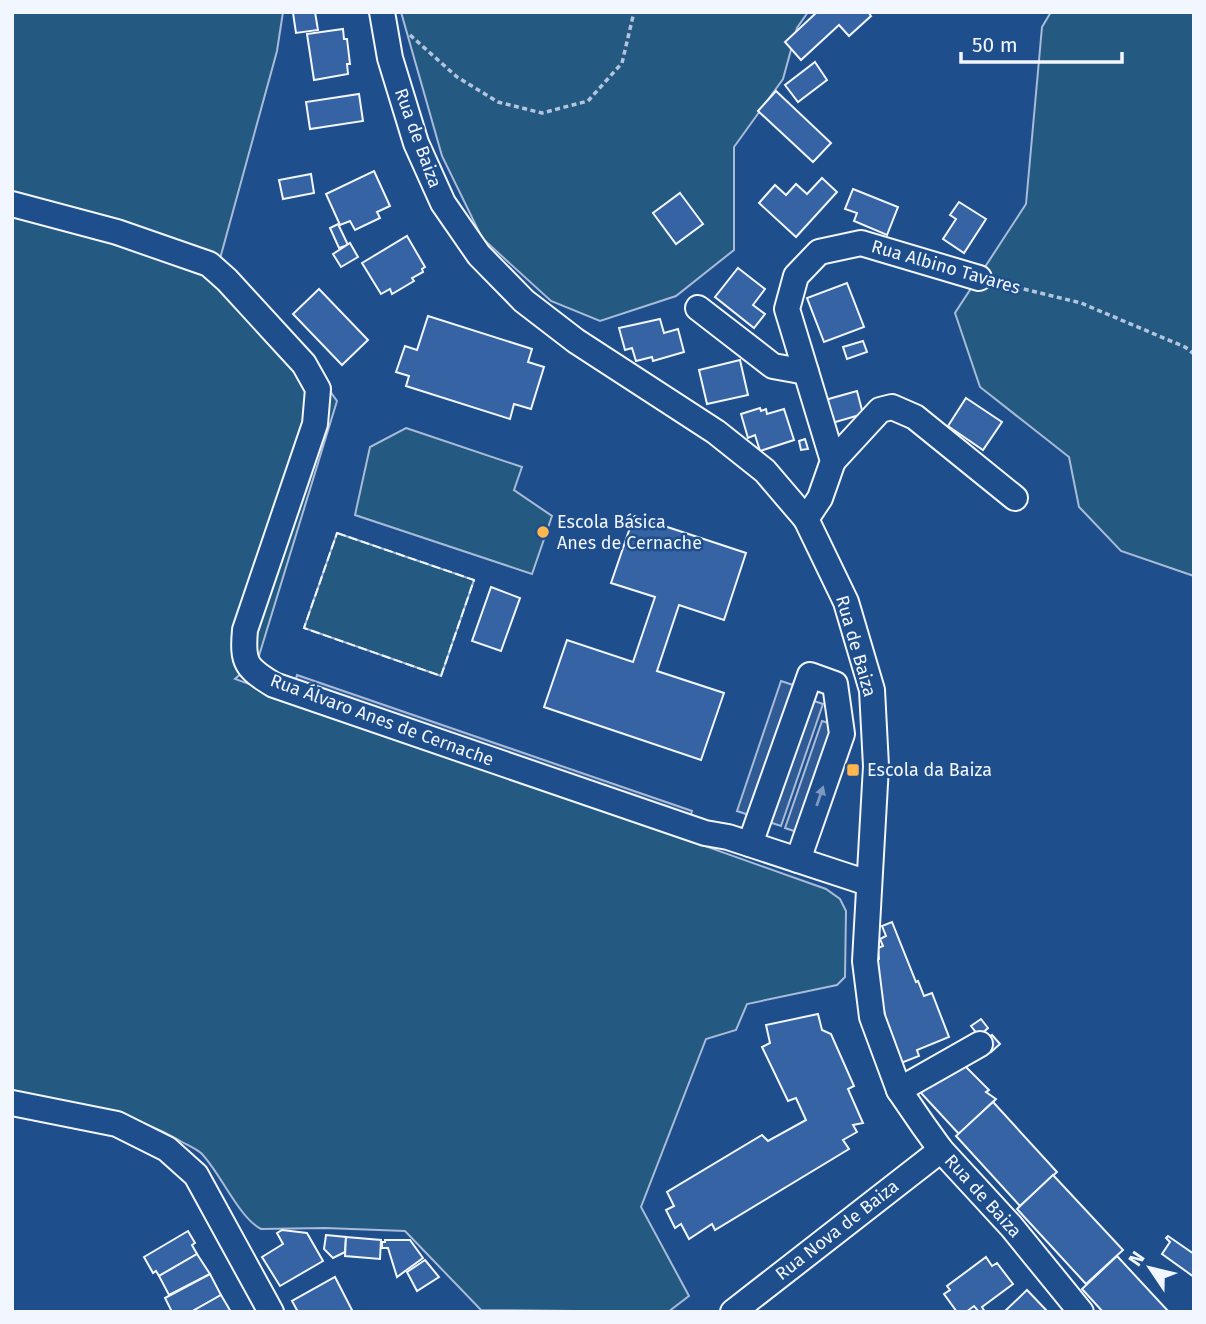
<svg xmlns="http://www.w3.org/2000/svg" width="1206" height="1324" font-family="'Fira Sans',sans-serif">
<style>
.green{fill:#245a82;stroke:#a8bbd7;stroke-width:2}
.parking{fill:#305b95;stroke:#a8bbd7;stroke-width:2}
.building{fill:#3563a3;stroke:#f2f6ff;stroke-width:2}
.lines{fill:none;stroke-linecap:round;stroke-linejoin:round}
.minor-casing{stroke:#f2f6ff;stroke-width:28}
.path{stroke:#b3c4dc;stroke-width:3.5;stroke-dasharray:5 3.5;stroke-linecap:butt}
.minor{stroke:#1f4e8c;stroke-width:24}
.fence{stroke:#f2f6ff;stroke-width:2;stroke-dasharray:9 3.5;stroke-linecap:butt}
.oneway{fill:#7e9ac0}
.poi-dot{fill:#ffb74d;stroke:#1f4e8c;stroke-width:2.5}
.labels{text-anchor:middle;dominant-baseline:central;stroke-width:5;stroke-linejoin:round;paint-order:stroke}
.street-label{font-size:18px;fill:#f2f6ff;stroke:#1f4e8c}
.poi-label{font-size:18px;fill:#f2f6ff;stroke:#1f4e8c;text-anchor:start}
</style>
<rect width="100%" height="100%" fill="#1f4e8c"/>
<g class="green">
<path d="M12 12H283L277 51 218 266 324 383 337 401 258 659 235 679 826 889 840 899 846 911 845 977 837 985 747 1004 736 1030 706 1039 641 1207 689 1296 668 1312 481 1310 405 1231 325 1228 261 1229C239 1218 220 1172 201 1153 195 1148 185 1144 177 1139 126 1110 70 1103 12 1090Z"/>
<polygon points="401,12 808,12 797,28 783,79 734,147 734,250 676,296 600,321 551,301 482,238 442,156"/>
<polygon points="1051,12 1194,12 1194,576 1121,551 1082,510 1079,507 1069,457 980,387 955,313 1026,204 1042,27"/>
<polygon points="406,428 522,467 514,490 552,516 532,574 355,515 370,447"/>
<polygon points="337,533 474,580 441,676 304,628"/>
</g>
<g class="parking">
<polygon points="297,675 692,811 690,818 295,682"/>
<polygon points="781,681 796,686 752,816 737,811"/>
<polygon points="808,699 823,704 781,826 766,821"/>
<polygon points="822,721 832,724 800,833 785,828"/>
</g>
<g class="building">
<polygon points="315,12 318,30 296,33 293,13"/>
<polygon points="817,12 868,12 871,16 849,36 839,25 801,60 785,42"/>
<polygon points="343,29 344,39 347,39 350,64 347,64 348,74 314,80 307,34"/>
<polygon points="815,62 827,80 798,102 785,85"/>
<polygon points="776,91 831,143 813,162 758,111"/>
<polygon points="359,94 363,121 310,129 306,102"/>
<polygon points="374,171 390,206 377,212 380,218 355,230 350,221 340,225 326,194"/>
<polygon points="311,174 314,193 283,199 279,180"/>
<polygon points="822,178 837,192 796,237 759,203 775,185 786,195 796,184 807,194"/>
<polygon points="853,189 898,207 887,235 854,221 857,213 845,209"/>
<polygon points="680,193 703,224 676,244 653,213"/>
<polygon points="959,202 986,219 964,253 943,239 956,219 950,215"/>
<polygon points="338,224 348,245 339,248 330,228"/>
<polygon points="407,236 425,267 422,269 423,272 412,278 414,281 392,294 390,289 381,294 362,263"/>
<polygon points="350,243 358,257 341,267 333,254"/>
<polygon points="738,268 765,289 753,305 765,314 754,328 715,297"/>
<polygon points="847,283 864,327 824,342 807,298"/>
<polygon points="319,289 368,340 342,365 293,314"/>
<polygon points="428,316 532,349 528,362 544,367 531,409 514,404 510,419 406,386 409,376 396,372 405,346 417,350"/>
<polygon points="660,319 664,333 678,329 684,352 653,361 652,357 636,361 632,348 625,350 619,328"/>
<polygon points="863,341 867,352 847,359 843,347"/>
<polygon points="740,360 748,395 707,404 699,370"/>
<polygon points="857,391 863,414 832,423 825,400"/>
<polygon points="966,398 1002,422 983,450 948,426"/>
<polygon points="760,408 761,411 766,409 767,414 784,409 794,440 760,451 755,435 748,438 741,414"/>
<polygon points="805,439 808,449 801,450 799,441"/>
<polygon points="634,516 746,553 724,620 679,605 657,671 724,693 701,760 544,707 567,640 633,662 655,597 611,583"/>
<polygon points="491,587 520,598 501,651 472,641"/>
<polygon points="892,922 916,982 918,981 924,996 932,993 949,1037 917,1050 919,1056 901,1063 883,1016 885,1014 878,996 882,995 875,978 875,972 879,970 876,961 879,959 878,948 883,946 880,939 886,936 882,926"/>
<polygon points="818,1014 822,1030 831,1034 854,1086 848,1089 863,1123 853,1125 857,1132 843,1140 849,1149 715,1230 712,1224 689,1239 681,1224 675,1228 666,1210 674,1206 667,1192 762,1135 768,1141 806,1120 796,1098 788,1101 762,1047 770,1043 766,1025"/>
<polygon points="981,1019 988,1028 979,1036 971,1026"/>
<polygon points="992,1035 1000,1044 991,1052 983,1043"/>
<polygon points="959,1060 989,1090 986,1092 996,1099 959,1134 921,1093 930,1082 934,1085"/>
<polygon points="993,1102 1057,1172 1020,1206 956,1136"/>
<polygon points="1053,1175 1123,1250 1086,1284 1017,1209"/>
<polygon points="282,1230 307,1233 323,1261 280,1286 262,1257 283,1244 277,1233"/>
<polygon points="188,1231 195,1243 192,1245 197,1254 159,1276 156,1271 153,1273 144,1257"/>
<polygon points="326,1235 346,1237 345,1252 333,1258 324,1249"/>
<polygon points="1168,1236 1194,1254 1194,1277 1162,1254 1170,1242 1166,1238"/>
<polygon points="346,1237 381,1240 380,1259 345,1256"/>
<polygon points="385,1240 410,1240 423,1258 397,1277 388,1248 382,1248 382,1242 385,1242"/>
<polygon points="197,1254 210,1274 169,1295 159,1276"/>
<polygon points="1117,1256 1169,1312 1103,1312 1082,1289"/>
<polygon points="986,1257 992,1266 997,1263 1013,1284 982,1307 985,1312 979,1312 974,1306 966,1312 957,1312 944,1294 950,1290 947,1286"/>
<polygon points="425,1260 439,1277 417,1291 407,1272"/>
<polygon points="210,1274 221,1295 191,1312 172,1312 165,1298"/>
<polygon points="335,1277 353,1312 298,1312 292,1301"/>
<polygon points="1027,1290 1048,1312 1004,1312"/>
<polygon points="221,1295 231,1312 191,1312"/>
</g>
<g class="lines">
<g class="minor-casing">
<g id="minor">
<polyline points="382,12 390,58 416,143 443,203 479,255 524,301 576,341 716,432 765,471 806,519 846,602 872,690 876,766 865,961 872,1017 899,1090 923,1125 941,1150 1011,1226 1081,1312"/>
<path d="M12 204 117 232 209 264 227 280 304 364 318 389 315 424 245 630C242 663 246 668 274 685L705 833 728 837 868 883"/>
<polyline points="698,308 773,366 806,372"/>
<polyline points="833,461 880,410 892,407 915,417 1015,498"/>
<polyline points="806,519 820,498 833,461 787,309 796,276 819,252 861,243 979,278"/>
<polyline points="750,844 810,675 835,684 842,734 798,860"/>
<polyline points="899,1090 980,1044"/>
<polyline points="12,1103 117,1124 167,1149 196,1175 271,1312"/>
<polyline points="733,1312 941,1150"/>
</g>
</g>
<g class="path">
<polyline points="410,35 457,77 498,102 542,113 588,101 622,63 634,12"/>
<polyline points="999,283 1081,303 1185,347 1194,354"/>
</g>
<use href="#minor" class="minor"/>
<polygon class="fence" points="337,533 474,580 441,676 304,628"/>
</g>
<defs><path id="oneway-solid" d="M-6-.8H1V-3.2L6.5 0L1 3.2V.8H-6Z" transform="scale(1.75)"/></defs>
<use class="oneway" href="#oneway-solid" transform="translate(820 796) rotate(-71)"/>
<g class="poi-dot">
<circle cx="543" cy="532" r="7"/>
<rect x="846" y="763" width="14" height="14" rx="3.5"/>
</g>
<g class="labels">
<g class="street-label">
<text transform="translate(418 138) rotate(70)">Rua de Baiza</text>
<text transform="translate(946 267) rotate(16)">Rua Albino Tavares</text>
<text transform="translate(856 646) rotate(74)">Rua de Baiza</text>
<text transform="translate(382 720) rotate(20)">Rua Álvaro Anes de Cernache</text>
<text transform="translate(983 1196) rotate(48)">Rua de Baiza</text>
<text transform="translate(837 1230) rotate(-38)">Rua Nova de Baiza</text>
</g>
<g class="poi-label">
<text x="557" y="522">Escola Básica<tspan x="557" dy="21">Anes de Cernache</tspan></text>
<text x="867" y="770">Escola da Baiza</text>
</g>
</g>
<rect width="1206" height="1324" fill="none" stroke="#f2f6ff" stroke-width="28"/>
<g transform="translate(1150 1268) rotate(305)" stroke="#1f4e8c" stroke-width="5" paint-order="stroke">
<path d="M0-5L12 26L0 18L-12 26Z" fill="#f2f6ff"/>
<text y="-10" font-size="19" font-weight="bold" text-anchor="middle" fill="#f2f6ff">N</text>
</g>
<path d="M961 52v10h161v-10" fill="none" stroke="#f2f6ff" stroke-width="3.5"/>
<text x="972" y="52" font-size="21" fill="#f2f6ff" stroke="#1f4e8c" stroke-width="5" paint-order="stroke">50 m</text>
</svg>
